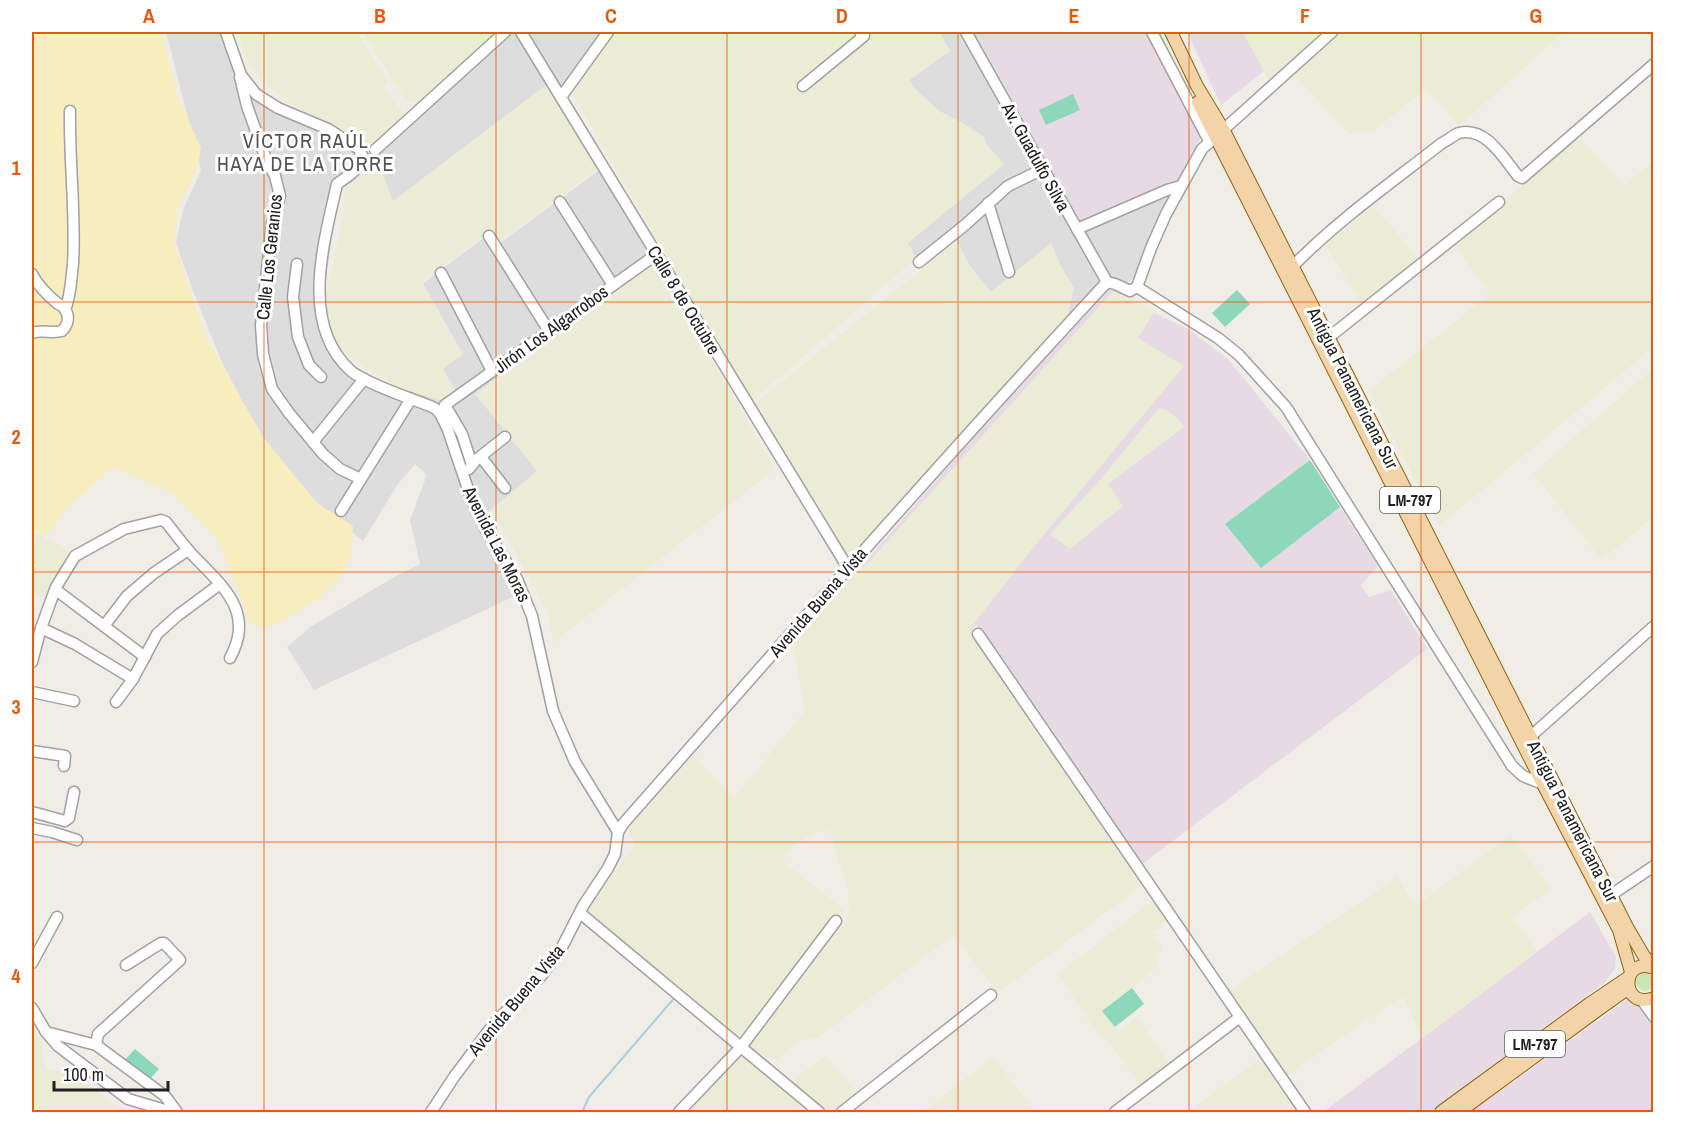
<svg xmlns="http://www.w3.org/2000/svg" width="1685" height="1144" font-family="'Archivo Narrow',sans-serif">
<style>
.residential{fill:#dedddd}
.industrial{fill:#e8dae5}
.farmland{fill:#eaecd5}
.grass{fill:#cbe4b3}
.sand{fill:#f8edbd}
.pitch{fill:#8dd7bb}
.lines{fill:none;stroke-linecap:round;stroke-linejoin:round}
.stream{stroke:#acced9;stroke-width:2}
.minor-casing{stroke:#a1a1a1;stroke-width:13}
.major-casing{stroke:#8d640f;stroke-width:14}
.minor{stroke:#fff;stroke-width:10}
.major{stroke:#f3d4a9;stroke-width:12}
.grid{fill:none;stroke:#e8590c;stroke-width:1.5;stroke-opacity:0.55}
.labels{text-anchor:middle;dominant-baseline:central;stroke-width:6;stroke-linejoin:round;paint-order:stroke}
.shield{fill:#fff;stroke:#636363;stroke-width:1.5}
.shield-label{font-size:16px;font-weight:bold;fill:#202020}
.street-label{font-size:18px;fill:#202020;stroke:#fff}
.neighbourhood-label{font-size:20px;letter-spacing:1.5px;fill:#535353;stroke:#fff}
.neatline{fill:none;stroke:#e8590c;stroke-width:2}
.grid-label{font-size:20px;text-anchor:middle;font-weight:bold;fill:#e8590c}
</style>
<rect width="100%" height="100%" fill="#f0ede7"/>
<g class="residential">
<polygon points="166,32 233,32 241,62 255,86 286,105 360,146 368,155 361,172 340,188 323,297 346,360 404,398 459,352 421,285 491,232 499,244 606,165 658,246 538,472 484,515 522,579 517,595 314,690 287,647 310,627 396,576 420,564 410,520 427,475 415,464 398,484 363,541 325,511 264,444 221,360 192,288 176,243 183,210 201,170"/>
<polygon points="502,32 611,32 566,93 545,89 392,203 375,148"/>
<polygon points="939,32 976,32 1081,230 1159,195 1170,195 1145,249 1135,277 1126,285 1108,278 1067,316 1074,288 1060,265 1051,244 991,292 969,265 957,241 916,258 907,243 1004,164 966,125 939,111 914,88 909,80 950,51"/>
</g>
<g class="industrial">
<polygon points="976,32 1146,32 1201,137 1170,195 1159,195 1081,230"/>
<polygon points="1187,32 1243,32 1264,71 1221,105"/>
<polygon points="1119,289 1138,305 1188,329 1228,359 1310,460 1225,524 1261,567 1340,507 1378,566 1361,585 1369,597 1391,590 1427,649 1141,865 1051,730 976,625 955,648 862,566 1054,345 1076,325 1109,290"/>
<polygon points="1590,912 1616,957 1615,969 1604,983 1430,1112 1323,1112"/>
<polygon points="1631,997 1653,1006 1653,1112 1471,1112"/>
</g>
<g class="farmland">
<polygon points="238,32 357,32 388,83 383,87 406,118 371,148 293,105 264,84 245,56"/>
<polygon points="363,32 496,32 419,103 411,102 405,99"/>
<polygon points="608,32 939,32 950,51 909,80 914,88 939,111 966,125 983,136 987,145 1004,164 908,243 916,258 751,402 569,88"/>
<polygon points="1243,32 1327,32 1270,82"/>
<polygon points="1339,32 1564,32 1459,126 1426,88 1373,132 1348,133 1293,73"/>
<polygon points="546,85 599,168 499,242 491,230 422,282 463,354 443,369 456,391 444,401 408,392 357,363 342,350 333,336 326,319 325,307 326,295 343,217 345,182 349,179 357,178 364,173 375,153 393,201"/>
<polygon points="1578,136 1625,185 1653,162 1653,347 1439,526 1369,391 1490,294 1455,246"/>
<polygon points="1374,207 1420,260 1363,306 1325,244"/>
<polygon points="957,241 969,265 991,292 1051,243 1060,265 1074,288 1067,316 849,563 753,405"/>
<polygon points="656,258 696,333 775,469 553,643 548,613 492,509 537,471 475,394"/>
<polygon points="1115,289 1155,311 1138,338 1184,366 1032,549 969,630 1144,884 998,993 953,935 819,1037 798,1041 777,1060 750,1050 750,1045 844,925 849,912 848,891 830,830 814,833 796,843 782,861 845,910 743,1040 585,909 635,846 628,829 694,755 734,798 805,711 793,645 799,634 862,566 864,567"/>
<polygon points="1653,369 1653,517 1602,560 1533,473"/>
<polygon points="1159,408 1167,410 1181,422 1184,427 1108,484 1123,506 1070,549 1050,534 1100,480"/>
<polygon points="32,531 69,550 46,598 32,594"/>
<polygon points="1510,836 1552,888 1512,917 1537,951 1423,1038 1403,997 1373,1015 1288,1075 1229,991 1397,877 1415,906"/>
<polygon points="1152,901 1168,920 1131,949 1153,933 1163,949 1155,957 1160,964 1148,973 1149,975 1102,1011 1118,1031 1137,1017 1170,1066 1142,1087 1107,1039 1103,1041 1058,974"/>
<polygon points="32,1024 37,1032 42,1046 43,1060 48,1070 65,1072 128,1112 32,1112"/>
<polygon points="743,1054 808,1112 688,1112"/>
<polygon points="826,1055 857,1094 834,1112 825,1112 791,1082"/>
<polygon points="993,1057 1036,1112 923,1112"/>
<polygon points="1262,1057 1300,1112 1188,1112"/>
</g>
<circle class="grass" cx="1645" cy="982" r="9"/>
<polygon class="sand" points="32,32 161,32 178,97 201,148 197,169 178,207 174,242 204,333 263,437 317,503 353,526 351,555 341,576 320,597 279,623 266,627 258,626 249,621 242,599 217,538 171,492 113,467 66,508 46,536 32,528"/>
<g class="pitch">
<polygon points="1073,94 1080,110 1046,125 1039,110"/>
<polygon points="1237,290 1250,304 1225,327 1212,313"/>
<polygon points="1310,460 1340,507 1261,568 1225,524"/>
<polygon points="1132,988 1144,1004 1115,1027 1102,1011"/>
<polygon points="135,1049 159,1069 149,1080 125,1060"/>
</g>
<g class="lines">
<polyline class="stream" points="582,1112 589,1097 676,996"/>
<g class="minor-casing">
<g id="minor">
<path d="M226 32 241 75 256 94 278 108 328 129 359 149 363 157C358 171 348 176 337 184 324 242 299 325 351 371 354 374 359 376 362 378 384 390 407 397 430 406L436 409 441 415 448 430 472 501 486 530 517 579 532 616 553 711 575 762 618 832"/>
<polyline points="521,32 848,568"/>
<polyline points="966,32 1107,282"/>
<polyline points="1152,32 1209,141"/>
<polyline points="240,77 247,106 266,159 275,176 280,196 272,224 261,325 263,354 272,389 289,413 323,454 340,469 361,479"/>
<polyline points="803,86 864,36 860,32"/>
<polyline points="561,97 608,32"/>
<polyline points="375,150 505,32"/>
<polyline points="560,202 613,285"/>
<polyline points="988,203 1009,272"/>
<polyline points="1077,229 1167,190 1181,186"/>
<polyline points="489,236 549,331"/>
<polyline points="919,262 965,225 1008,186 1043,169"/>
<polyline points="297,264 293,297 298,337 309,365 321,377"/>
<path d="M1292 267C1338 220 1391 183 1442 143 1448 140 1454 135 1459 133 1486 126 1504 159 1518 176L1522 178 1654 64"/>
<polyline points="441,273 492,371"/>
<path d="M32 274C37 284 48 296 57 303 61 306 62 305 65 309 70 317 68 325 62 331 51 334 42 329 32 333"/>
<polyline points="1137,287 1218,338 1239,355 1286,407 1512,766 1523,776 1543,784"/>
<polyline points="1137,287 1151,248 1166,214 1202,149 1332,32"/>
<path d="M65 310C71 295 71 280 73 264 76 213 69 162 70 111"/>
<polyline points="1328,338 1499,202"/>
<polyline points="313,442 364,379"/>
<polyline points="481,457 505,488"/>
<polyline points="472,465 462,434 445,405 657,254"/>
<polyline points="469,469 476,460 505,437"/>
<polyline points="341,511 411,399"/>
<polyline points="56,590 145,657"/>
<polyline points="104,626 127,596 154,573 188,550"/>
<polyline points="41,628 75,644 133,679"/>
<polyline points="978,634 1305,1112"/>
<path d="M32 662 41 628 56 587 75 556 124 529 161 520 166 522C174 532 181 542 189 551 218 583 257 609 230 658"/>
<polyline points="32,692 74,701"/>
<polyline points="116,702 133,679 157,634 177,616 220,584"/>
<polyline points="1530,737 1654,626"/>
<polyline points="32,751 65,756 64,766"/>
<polyline points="32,812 65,821 69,818 74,792"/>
<polyline points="32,828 52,832 77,840"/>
<polyline points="1611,895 1654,866"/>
<polyline points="580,913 819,1112"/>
<polyline points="32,963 57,917"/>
<polyline points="1642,1000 1654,1017"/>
<polyline points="32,1008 46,1032 58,1046 128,1099 172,1112"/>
<polyline points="46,1032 96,1045 165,1096 177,1112"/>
<polyline points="96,1045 98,1034 180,960 164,943 161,943 126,965"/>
<path d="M431 1112 454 1077 496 1021 520 998 541 976 560 951 583 906 608 868 615 854 618 832 623 824C783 642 942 460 1107 282L1115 284 1130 291 1137 287"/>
<polyline points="679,1112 741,1047 836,921"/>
<polyline points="842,1112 991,995"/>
<polyline points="1115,1112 1240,1017"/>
</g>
</g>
<g class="major-casing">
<g id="major">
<polyline points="1171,32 1197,86 1223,129 1627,927 1644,956 1653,967"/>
<polyline points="1198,102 1543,784 1619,930 1631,972"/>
<path d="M1654 968C1620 955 1620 1011 1654 998"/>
<polyline points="1441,1112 1589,1004 1629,977"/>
<polyline points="1459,1112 1595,1012 1623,992 1629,989"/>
</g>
</g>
<use href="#minor" class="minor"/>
<use href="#major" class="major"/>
</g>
<path class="grid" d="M264 32V1112M496 32V1112M727 32V1112M958 32V1112M1189 32V1112M1421 32V1112M32 302H1654M32 572H1654M32 842H1654"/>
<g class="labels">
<g class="shield">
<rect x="1380" y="487" width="60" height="26" rx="4.5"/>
<rect x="1505" y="1031" width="60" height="26" rx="4.5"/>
</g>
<g class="shield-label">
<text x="1410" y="500">LM-797</text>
<text x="1535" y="1044">LM-797</text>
</g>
<g class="street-label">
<text transform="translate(1036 157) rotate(61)">Av. Guadulfo Silva</text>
<text transform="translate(269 257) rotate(-84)">Calle Los Geranios</text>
<text transform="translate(684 300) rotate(59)">Calle 8 de Octubre</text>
<text transform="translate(551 329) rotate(-36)">Jirón Los Algarrobos</text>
<text transform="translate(1353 388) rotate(63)">Antigua Panamericana Sur</text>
<text transform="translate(497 544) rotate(63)">Avenida Las Moras</text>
<text transform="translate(818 602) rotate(-49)">Avenida Buena Vista</text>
<text transform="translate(1573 821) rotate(63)">Antigua Panamericana Sur</text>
<text transform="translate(516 1000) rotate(-50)">Avenida Buena Vista</text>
</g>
<g class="neighbourhood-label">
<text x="306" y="140">VÍCTOR RAÚL<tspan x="306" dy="23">HAYA DE LA TORRE</tspan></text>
</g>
</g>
<rect width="1685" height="1144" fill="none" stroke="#ffffff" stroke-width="66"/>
<path d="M54 1081v9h114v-9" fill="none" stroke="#202020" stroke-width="3"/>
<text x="63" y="1081" font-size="18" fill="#202020" stroke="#ffffff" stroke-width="4.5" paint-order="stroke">100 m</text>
<rect x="33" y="33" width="1619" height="1078" class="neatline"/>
<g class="grid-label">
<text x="149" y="23">A</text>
<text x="380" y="23">B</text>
<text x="611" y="23">C</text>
<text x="842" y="23">D</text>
<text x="1074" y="23">E</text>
<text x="1305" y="23">F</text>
<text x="1536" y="23">G</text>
<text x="16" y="175">1</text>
<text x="16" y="444">2</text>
<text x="16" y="714">3</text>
<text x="16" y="983">4</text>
</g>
</svg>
